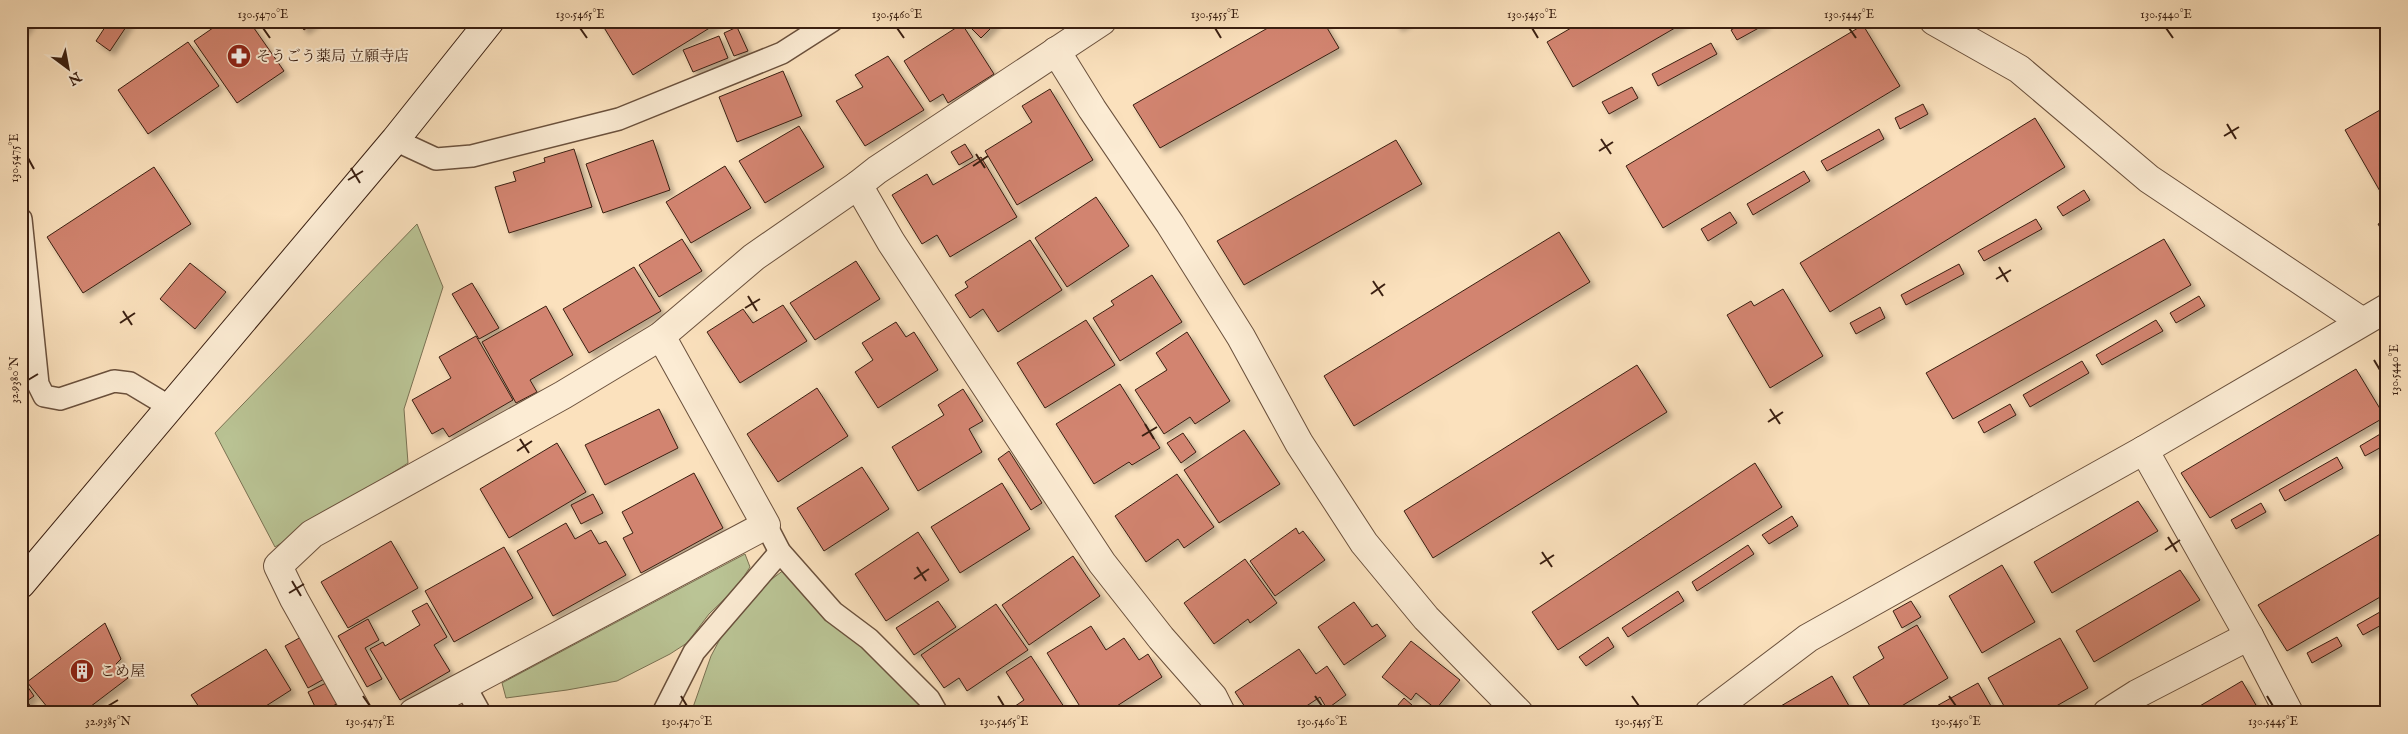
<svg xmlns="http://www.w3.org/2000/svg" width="2408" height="734" font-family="'IM FELL English','Noto Serif JP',serif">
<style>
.green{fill:#bac495;stroke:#7a7253}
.building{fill:#d28470;stroke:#3a1f11;filter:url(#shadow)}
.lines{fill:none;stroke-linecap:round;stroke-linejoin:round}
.lane-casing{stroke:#6a503c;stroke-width:24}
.street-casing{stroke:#6a503c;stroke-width:30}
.secondary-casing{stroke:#3a1f11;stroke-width:30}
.lane{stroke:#fcecd4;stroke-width:21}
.street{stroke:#fcecd4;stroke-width:28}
.secondary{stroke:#fcecd4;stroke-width:28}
.ticks{fill:none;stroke:#3a1f11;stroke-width:2}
.labels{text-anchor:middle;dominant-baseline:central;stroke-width:4;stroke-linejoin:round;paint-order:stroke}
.poi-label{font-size:15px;fill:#3a1f11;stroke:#fcecd4;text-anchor:start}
.neatline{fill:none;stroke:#3a1f11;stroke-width:2}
.ticks-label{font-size:12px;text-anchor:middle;fill:#3a1f11}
</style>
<defs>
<filter id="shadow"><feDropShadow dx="4.5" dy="4.5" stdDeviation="2.5" flood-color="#0004"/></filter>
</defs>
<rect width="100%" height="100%" fill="#fbe1bd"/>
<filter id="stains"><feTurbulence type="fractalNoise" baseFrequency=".004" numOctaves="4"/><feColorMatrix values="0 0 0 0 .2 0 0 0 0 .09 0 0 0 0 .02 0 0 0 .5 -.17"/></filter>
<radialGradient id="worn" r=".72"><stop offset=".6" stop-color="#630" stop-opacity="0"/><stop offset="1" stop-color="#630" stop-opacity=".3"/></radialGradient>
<g class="green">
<polygon points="417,224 443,287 404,409 408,463 275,547 215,433"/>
<polygon points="745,554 750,567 737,587 709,614 687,643 670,654 617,681 567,690 506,698 502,683"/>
<polygon points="789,566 898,677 926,713 691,713 711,656 738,605"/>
</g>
<g class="building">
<polygon points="21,21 31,21 21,35"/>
<polygon points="109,21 130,21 110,51 96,41"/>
<polygon points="223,21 249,21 284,71 237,103 194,41"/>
<polygon points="298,21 316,21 304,30"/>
<polygon points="600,21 721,21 633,75"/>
<polygon points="964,21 998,21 981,38"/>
<polygon points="1280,21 1323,21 1339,48 1160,148 1133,105"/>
<polygon points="1394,21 1409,21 1398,27"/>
<polygon points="1583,21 1687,21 1573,87 1547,42"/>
<polygon points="1747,21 1765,21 1766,24 1737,40 1731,30"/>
<polygon points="2387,21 2387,36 2378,22"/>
<polygon points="962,24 994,74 948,103 943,94 930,102 904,61"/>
<polygon points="1863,25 1900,86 1663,228 1626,166"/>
<polygon points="737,27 748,51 734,56 724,33"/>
<polygon points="719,36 728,58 693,72 683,50"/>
<polygon points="188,42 219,86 148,134 118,90"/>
<polygon points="1711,43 1717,54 1658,86 1652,74"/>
<polygon points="888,56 924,110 865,146 836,101 863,87 855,75"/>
<polygon points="783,71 802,116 737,142 719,97"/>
<polygon points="1632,87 1638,98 1609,114 1602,102"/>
<polygon points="1050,89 1093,160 1017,205 985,151 1032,122 1022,106"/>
<polygon points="1923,104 1928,114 1900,129 1895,118"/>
<polygon points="2387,106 2387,190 2381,193 2345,130"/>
<polygon points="2035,118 2065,167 1830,312 1800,263"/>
<polygon points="799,126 824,167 765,203 739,161"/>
<polygon points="1879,129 1884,139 1827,171 1821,161"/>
<polygon points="653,140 670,190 603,213 586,164"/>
<polygon points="1396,140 1422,184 1244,285 1217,241"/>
<polygon points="965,144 973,157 959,165 951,152"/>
<polygon points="574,149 592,207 509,233 495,187 516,181 513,172 545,162 544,158"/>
<polygon points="981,157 1017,217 950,257 937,235 922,244 892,195 927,174 933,185"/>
<polygon points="725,166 751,208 691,243 666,202"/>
<polygon points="154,167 191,224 83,293 47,237"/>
<polygon points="1804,171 1810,181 1753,215 1747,204"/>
<polygon points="2084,190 2090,200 2063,216 2057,207"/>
<polygon points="1096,197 1129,246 1067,287 1035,238"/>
<polygon points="1730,212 1737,223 1708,241 1701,229"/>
<polygon points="2036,219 2042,229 1984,261 1978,251"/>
<polygon points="2387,220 2387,240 2378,224"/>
<polygon points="1559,232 1590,282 1354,426 1324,376"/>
<polygon points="682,239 702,271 659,297 639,265"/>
<polygon points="2164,239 2191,285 1953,419 1926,373"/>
<polygon points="1030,240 1062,290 998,332 983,309 970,318 955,295 968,287 965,282"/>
<polygon points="856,261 880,299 815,340 790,303"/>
<polygon points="190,263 226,292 195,329 160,299"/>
<polygon points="1959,264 1964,274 1906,305 1901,295"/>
<polygon points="634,267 661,311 589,353 563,309"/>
<polygon points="1152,275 1182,322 1120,361 1093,318 1114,305 1111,301"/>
<polygon points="472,283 499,328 479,339 452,294"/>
<polygon points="1783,289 1823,356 1770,388 1727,315 1751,301 1754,306"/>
<polygon points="2199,296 2205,306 2176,323 2170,313"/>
<polygon points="783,305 807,341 740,383 707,332 743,309 753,323"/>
<polygon points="546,306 573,355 530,380 537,392 516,403 482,342"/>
<polygon points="1880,307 1885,318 1856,334 1850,323"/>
<polygon points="1086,320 1115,365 1045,408 1017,363"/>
<polygon points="2156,320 2163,331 2102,365 2096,355"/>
<polygon points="896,322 906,337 914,332 938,370 878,408 855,372 873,360 862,343"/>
<polygon points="1187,332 1230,401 1195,424 1190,417 1164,434 1135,390 1167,370 1156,353"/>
<polygon points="476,336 513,400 449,437 443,428 432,434 412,400 451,378 439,357"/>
<polygon points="2082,361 2089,373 2030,407 2023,395"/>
<polygon points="1637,365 1667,412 1433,558 1404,511"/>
<polygon points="2356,369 2385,417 2210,518 2181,473"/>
<polygon points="1120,384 1160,448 1132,465 1129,462 1094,484 1056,424"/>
<polygon points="817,388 848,436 778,482 747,434"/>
<polygon points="963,389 983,421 969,429 982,452 918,491 892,447 944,415 938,405"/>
<polygon points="2010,404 2016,415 1984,433 1978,422"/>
<polygon points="659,409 678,448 605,485 585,445"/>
<polygon points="1244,430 1280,484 1219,523 1184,470"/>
<polygon points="2387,430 2387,444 2365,456 2360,446"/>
<polygon points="1183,433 1196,452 1181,463 1167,443"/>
<polygon points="557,443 586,492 509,538 480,489"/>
<polygon points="1009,451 1042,503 1031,510 998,459"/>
<polygon points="2337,457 2343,468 2285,501 2279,490"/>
<polygon points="1755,463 1782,507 1558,650 1532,612"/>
<polygon points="862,467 889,509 824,551 797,508"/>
<polygon points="694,473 723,528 641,573 623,538 633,533 622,512"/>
<polygon points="1177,474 1214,527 1184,548 1178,539 1146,562 1115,516"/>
<polygon points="1002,483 1030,529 960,573 931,527"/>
<polygon points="593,494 603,513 581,524 571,505"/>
<polygon points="2138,501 2158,531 2052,593 2034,562"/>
<polygon points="2261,503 2266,512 2236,529 2231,520"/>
<polygon points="1792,516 1798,526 1769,544 1762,535"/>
<polygon points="566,523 575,539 591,530 599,544 606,541 626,575 553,616 517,551"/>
<polygon points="1296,528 1299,534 1303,531 1325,560 1275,596 1250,561"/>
<polygon points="2387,530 2387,593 2287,651 2258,605"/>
<polygon points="918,532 949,580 886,621 855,574"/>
<polygon points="391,541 418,588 348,628 321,582"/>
<polygon points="1748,545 1754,554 1697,591 1692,582"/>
<polygon points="504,547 533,598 454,642 425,591"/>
<polygon points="1073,556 1100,596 1029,645 1002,605"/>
<polygon points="1245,559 1277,603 1250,623 1248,619 1214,644 1184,603"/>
<polygon points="2002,565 2035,622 1982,653 1949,596"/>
<polygon points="2180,570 2200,600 2094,662 2076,631"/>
<polygon points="1678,591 1684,601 1628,637 1622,628"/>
<polygon points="938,601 956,627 914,655 896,628"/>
<polygon points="1911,601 1921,617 1902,628 1893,611"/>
<polygon points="1354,602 1372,627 1377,624 1386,636 1344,665 1318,627"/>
<polygon points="427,603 447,637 434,645 450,671 400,700 370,649 383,642 385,646 420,625 412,611"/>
<polygon points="996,604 1028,650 967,691 959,678 944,688 921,655"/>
<polygon points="2387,608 2387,622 2363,635 2357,625"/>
<polygon points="368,619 379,640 365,648 382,679 367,687 338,636"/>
<polygon points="105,623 121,659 116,664 128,678 82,713 52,713 27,682"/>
<polygon points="1917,625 1948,678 1890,713 1874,713 1853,677 1884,658 1878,647"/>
<polygon points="1091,626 1106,650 1124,638 1139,660 1148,654 1162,677 1106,713 1084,713 1047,653"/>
<polygon points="301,637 324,679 308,688 285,646"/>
<polygon points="1608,637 1614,647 1586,666 1579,657"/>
<polygon points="2337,637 2342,646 2312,663 2307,653"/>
<polygon points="2060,638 2088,688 2044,713 2008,713 1988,678"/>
<polygon points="1411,641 1460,680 1436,709 1416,693 1411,700 1382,677"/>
<polygon points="266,649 291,690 255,713 203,713 191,695"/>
<polygon points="1299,649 1316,674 1327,666 1346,695 1327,709 1320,697 1296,713 1249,713 1235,692"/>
<polygon points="1031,656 1068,713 1005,713 1024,700 1006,672"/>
<polygon points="1832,676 1853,713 1769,713"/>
<polygon points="21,677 34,696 27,701 35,713 21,713"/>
<polygon points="330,681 341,702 318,713 308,692"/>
<polygon points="2242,681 2260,712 2188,713"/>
<polygon points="1978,683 1995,713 1924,713"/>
<polygon points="1404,698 1421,713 1391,713"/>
</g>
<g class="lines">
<g class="lane-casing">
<g id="lane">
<polyline points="395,140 436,159 472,156 619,119 782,53 832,21"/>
<polyline points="21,219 38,384 44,396 60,399 114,381 130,383 170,407"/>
<polyline points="766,525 780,552 833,612 869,639 929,699 937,713"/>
<polyline points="464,684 480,713"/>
<polyline points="663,713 694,652 780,552"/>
</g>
</g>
<g class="street-casing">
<g id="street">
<polyline points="1934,21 2019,69 2149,179 2361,321"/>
<polyline points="1056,51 1092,109 1170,224 1241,337 1299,443 1364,543 1426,618 1519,713"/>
<polyline points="858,185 891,242 1102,563 1161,638 1213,697 1221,713"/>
<polyline points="2144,450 2249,636 2289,713"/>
<polyline points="358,713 294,599 278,566 312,534 563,395 661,336 754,257 858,185 877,170 1102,21"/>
<polyline points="413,713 766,525 661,336"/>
<polyline points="1709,713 1808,638 2144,450 2387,308"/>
<polyline points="2107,713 2137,694 2249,636"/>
</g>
</g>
<g class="secondary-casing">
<polyline id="secondary" points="21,584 395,140 490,21"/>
</g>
<use href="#lane" class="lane"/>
<use href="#street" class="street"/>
<use href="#secondary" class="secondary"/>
</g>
<path class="ticks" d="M263 28 270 38M580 28 587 38M897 28 904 38M1215 28 1221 38M1532 28 1538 38M1849 28 1856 38M2166 28 2173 38M2227 124 2236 139M2224 136 2239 127M1601 139 1611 154M1599 151 1613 142M976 154 985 168M28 158 34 169M973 166 988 156M351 168 360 183M348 180 363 171M1999 267 2008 282M1996 279 2011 270M1373 281 1383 296M1371 294 1385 284M748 296 757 311M745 308 760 299M123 311 132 325M120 323 135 313M2374 360 2380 370M28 380 38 374M1770 409 1780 424M1768 422 1783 412M1145 424 1154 439M1142 436 1157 427M520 439 529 453M517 451 532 441M2168 537 2177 552M2165 550 2180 540M1542 552 1552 567M1540 564 1554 555M917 567 926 581M914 579 929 569M292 581 301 596M289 593 304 584M363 696 370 706M681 696 687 706M998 696 1004 706M1315 696 1322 706M1632 696 1639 706M1949 696 1956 706M2267 696 2273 706M108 706 118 700"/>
<defs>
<g id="pharmacy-disc" transform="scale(1.25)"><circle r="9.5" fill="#8f2418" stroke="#fcecd4"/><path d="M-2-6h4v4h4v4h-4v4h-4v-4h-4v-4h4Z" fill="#fff"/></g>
<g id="building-disc" transform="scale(1.25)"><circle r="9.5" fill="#8f2418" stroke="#fcecd4"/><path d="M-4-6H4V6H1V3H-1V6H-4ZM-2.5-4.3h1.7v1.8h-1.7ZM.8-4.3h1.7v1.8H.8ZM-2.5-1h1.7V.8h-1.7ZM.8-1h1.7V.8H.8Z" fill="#fff"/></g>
</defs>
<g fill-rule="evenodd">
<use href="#pharmacy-disc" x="239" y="56"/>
<use href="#building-disc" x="82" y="671"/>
</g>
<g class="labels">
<g class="poi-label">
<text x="256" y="56">そうごう薬局 立願寺店</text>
<text x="100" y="671">こめ屋</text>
</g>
</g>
<rect width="2408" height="734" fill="none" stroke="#fbe1bd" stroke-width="55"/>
<g transform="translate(68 68) rotate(148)" stroke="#fcecd4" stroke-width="4" paint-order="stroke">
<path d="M0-4L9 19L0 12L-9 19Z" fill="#3a1f11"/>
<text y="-8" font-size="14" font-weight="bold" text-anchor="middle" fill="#3a1f11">N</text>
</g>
<rect x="28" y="28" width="2352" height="678" class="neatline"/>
<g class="ticks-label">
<text x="263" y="18">130.5470°E</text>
<text x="580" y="18">130.5465°E</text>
<text x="897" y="18">130.5460°E</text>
<text x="1215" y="18">130.5455°E</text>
<text x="1532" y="18">130.5450°E</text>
<text x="1849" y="18">130.5445°E</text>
<text x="2166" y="18">130.5440°E</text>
<text transform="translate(14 158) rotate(-90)" y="4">130.5475°E</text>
<text transform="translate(2394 370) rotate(-90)" y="4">130.5440°E</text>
<text transform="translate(14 380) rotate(-90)" y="4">32.9380°N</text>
<text x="108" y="725">32.9385°N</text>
<text x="370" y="725">130.5475°E</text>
<text x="687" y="725">130.5470°E</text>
<text x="1004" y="725">130.5465°E</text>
<text x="1322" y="725">130.5460°E</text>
<text x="1639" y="725">130.5455°E</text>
<text x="1956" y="725">130.5450°E</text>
<text x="2273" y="725">130.5445°E</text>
</g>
<rect width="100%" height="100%" filter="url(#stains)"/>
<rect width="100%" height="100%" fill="url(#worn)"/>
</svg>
